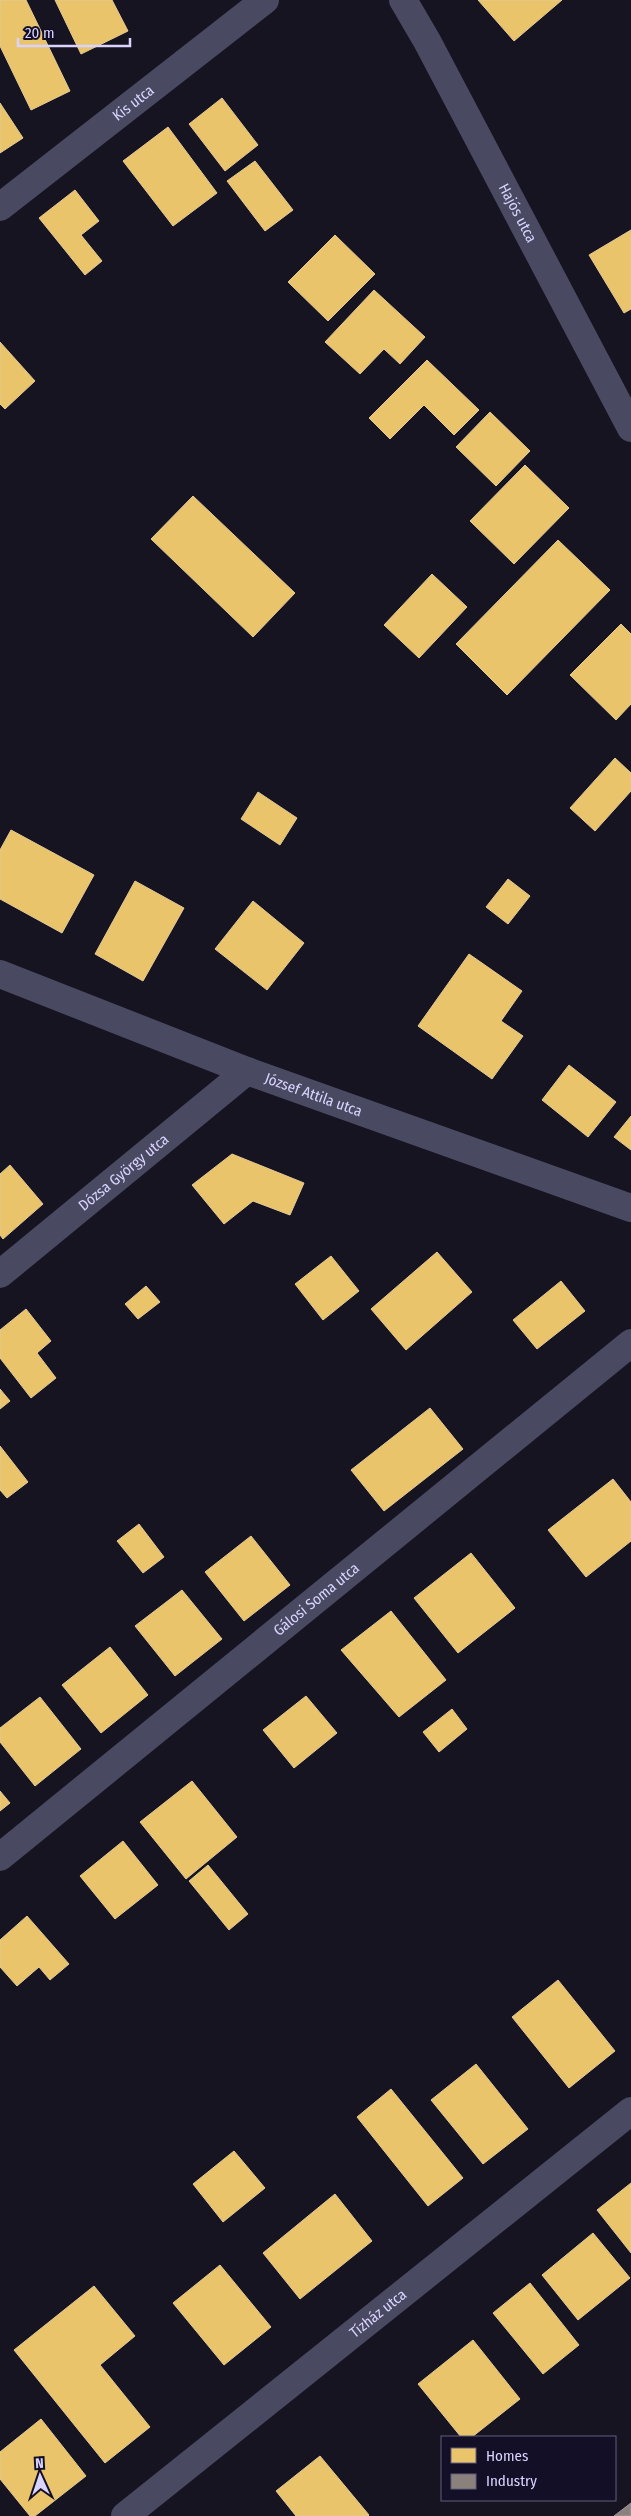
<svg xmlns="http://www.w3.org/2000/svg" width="631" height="2516" font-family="'Fira Sans Condensed',sans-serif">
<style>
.homes{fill:#e9c46a;stroke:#e4c997}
.industry{fill:#8a817c;stroke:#a29aa3}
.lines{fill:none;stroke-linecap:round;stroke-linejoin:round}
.minor{stroke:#4a4962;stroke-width:28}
.tertiary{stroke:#4a4962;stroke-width:28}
.labels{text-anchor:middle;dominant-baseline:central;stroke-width:5;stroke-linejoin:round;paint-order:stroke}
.street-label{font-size:15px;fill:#d9d4ff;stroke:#130f26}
</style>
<rect width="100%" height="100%" fill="#161421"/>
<g class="homes">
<polygon points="0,0 26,0 70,91 31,110 0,46"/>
<polygon points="55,0 112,0 128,31 81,54"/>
<polygon points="478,0 562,0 514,41"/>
<polygon points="222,98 258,145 225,171 189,124"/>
<polygon points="0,103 23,138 0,153"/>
<polygon points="168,127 217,193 173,226 123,161"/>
<polygon points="255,161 293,210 265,231 227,181"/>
<polygon points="75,190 99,221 81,235 102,261 85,275 39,218"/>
<polygon points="631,230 631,309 624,313 589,255"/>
<polygon points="335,235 375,274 328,321 288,282"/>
<polygon points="374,290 425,337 400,364 384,349 360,374 325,342"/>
<polygon points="0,342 35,381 5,409 0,404"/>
<polygon points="427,360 479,410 454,435 424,405 390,439 369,418"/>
<polygon points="490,412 530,451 496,486 456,447"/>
<polygon points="525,465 569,508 514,564 470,521"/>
<polygon points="193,496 295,593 253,637 151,539"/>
<polygon points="558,540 610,590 507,695 456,644"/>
<polygon points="432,574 467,607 419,658 384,625"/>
<polygon points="621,624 631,634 631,704 616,720 570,675"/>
<polygon points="615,758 631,773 631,791 595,831 570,808"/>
<polygon points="258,792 297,818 280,845 241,819"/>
<polygon points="11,830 94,875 62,933 0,899 0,850"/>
<polygon points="508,879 530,896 508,924 486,907"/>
<polygon points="135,881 184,908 143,981 95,954"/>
<polygon points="253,901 304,943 267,990 215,949"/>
<polygon points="469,954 522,991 501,1021 523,1036 492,1079 418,1026"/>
<polygon points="569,1065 616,1102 588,1137 542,1100"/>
<polygon points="631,1116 631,1150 614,1137"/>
<polygon points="232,1154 304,1183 290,1215 253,1201 224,1224 192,1185"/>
<polygon points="10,1165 43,1204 3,1239 0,1235 0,1174"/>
<polygon points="437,1252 472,1292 406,1350 371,1309"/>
<polygon points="331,1256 359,1291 323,1320 295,1284"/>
<polygon points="561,1281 585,1311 537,1349 513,1320"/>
<polygon points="146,1286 160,1302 138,1319 125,1304"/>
<polygon points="26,1309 51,1341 37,1353 56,1378 31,1398 0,1358 0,1330"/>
<polygon points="0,1389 10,1401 0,1409"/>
<polygon points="430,1408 463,1449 384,1511 351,1470"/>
<polygon points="0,1446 28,1482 7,1498 0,1490"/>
<polygon points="613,1479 631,1502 631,1541 586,1577 548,1530"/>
<polygon points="139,1524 164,1557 143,1573 117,1541"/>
<polygon points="251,1536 290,1585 244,1621 205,1572"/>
<polygon points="471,1553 515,1608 458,1653 414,1598"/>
<polygon points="182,1590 222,1639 175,1676 135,1626"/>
<polygon points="391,1611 446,1680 399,1717 341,1650"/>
<polygon points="110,1647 148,1695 101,1733 62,1685"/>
<polygon points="306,1696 337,1733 294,1768 263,1730"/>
<polygon points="40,1697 81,1749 35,1786 0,1742 0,1728"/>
<polygon points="452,1709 467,1729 439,1752 423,1732"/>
<polygon points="192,1781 237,1837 186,1879 140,1822"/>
<polygon points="0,1791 10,1803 0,1811"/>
<polygon points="123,1841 158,1885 115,1919 80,1876"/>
<polygon points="208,1865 248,1914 229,1930 189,1881"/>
<polygon points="27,1916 69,1964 50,1980 39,1967 17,1986 0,1967 0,1940"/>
<polygon points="558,1980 615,2051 569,2088 512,2017"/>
<polygon points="476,2064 528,2129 483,2164 431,2100"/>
<polygon points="391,2089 463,2178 428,2206 357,2117"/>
<polygon points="234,2151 265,2188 223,2222 193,2184"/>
<polygon points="631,2183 631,2253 597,2210"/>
<polygon points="335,2194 372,2241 300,2299 263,2253"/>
<polygon points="593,2233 630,2278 578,2320 542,2275"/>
<polygon points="220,2265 271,2327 224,2365 173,2303"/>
<polygon points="530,2283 579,2345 543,2374 493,2313"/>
<polygon points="94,2286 135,2336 100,2365 150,2427 105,2463 14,2350"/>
<polygon points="473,2340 520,2399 472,2437 461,2437 418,2384"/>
<polygon points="41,2419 86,2476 35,2516 30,2516 0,2479 0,2452"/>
<polygon points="320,2456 369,2515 368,2516 296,2516 276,2491"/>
</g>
<polygon class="industry" points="631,2503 631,2516 614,2516"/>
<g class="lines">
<g class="minor">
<path id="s1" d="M403 0 427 41 631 428"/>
<path id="s2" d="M0 207 265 0"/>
<path id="s3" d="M0 1274 247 1071"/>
<path id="s4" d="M0 1857 631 1343"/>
<path id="s5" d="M125 2516 631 2111"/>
</g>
<path class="tertiary" id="s6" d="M0 974 247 1071 631 1208"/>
</g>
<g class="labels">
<g class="street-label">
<text stroke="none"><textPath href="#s2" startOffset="169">Kis utca</textPath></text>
<text stroke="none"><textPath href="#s1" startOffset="242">Hajós utca</textPath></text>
<text stroke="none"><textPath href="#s6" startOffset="336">József Attila utca</textPath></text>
<text stroke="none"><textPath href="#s3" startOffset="160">Dózsa György utca</textPath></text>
<text stroke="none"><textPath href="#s4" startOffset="408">Gálosi Soma utca</textPath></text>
<text stroke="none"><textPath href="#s5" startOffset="324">Tízház utca</textPath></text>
</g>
</g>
<rect x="441" y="2436" width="175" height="65" fill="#130f26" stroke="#625e7d"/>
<rect x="451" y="2448" width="25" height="15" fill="#e9c46a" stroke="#625e7d"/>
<text x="486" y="2461" font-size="15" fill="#d9d4ff">Homes</text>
<rect x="451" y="2474" width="25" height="15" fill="#8a817c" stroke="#625e7d"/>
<text x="486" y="2486" font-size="15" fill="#d9d4ff">Industry</text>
<g transform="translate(40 2476) rotate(357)" stroke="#130f26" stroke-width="4" paint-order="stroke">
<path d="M0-4L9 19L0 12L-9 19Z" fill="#d9d4ff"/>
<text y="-8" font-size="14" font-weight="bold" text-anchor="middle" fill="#d9d4ff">N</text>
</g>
<path d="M18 38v8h112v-8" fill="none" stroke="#d9d4ff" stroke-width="2.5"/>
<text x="25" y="38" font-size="15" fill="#d9d4ff" stroke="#130f26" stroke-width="4" paint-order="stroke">20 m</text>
</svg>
